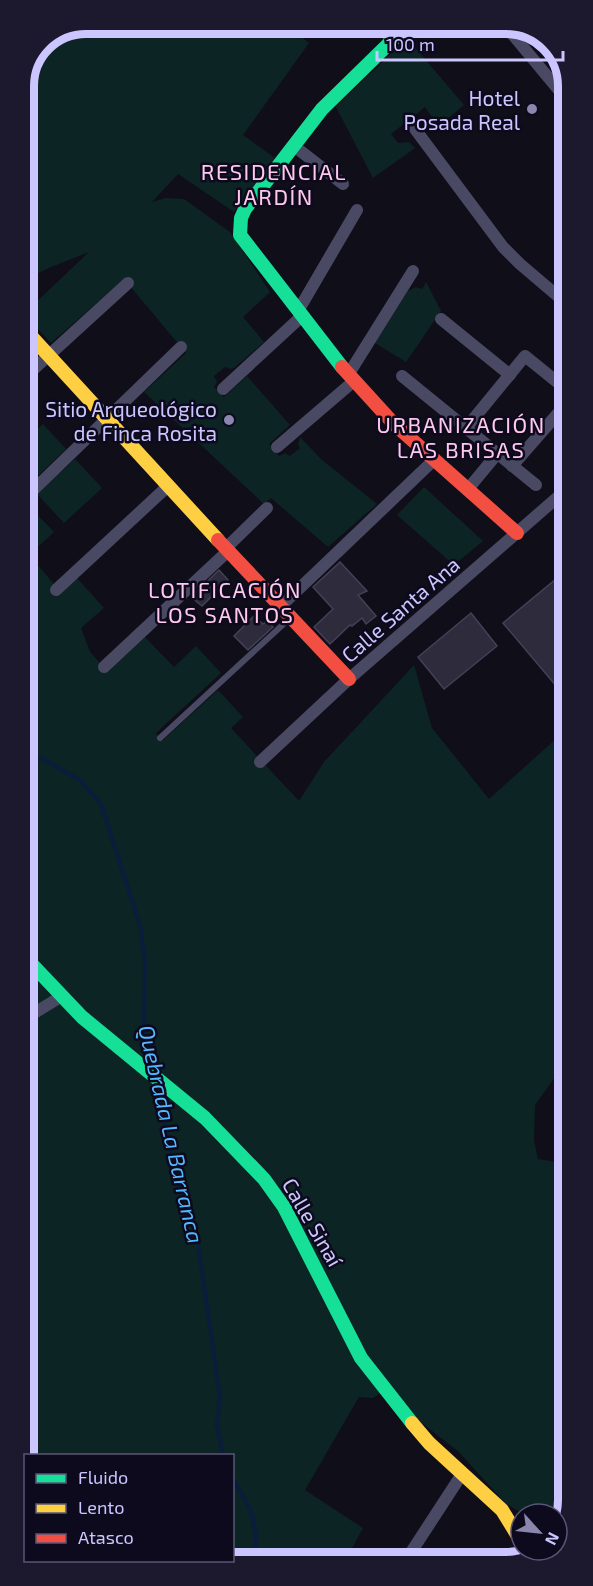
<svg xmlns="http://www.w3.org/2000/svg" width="593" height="1586" font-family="'Exo 2',sans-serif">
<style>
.green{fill:#0d2424}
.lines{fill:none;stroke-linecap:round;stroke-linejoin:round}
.stream{stroke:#091d3c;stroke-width:4}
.building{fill:#2e2b3c;stroke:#434058;stroke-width:1.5}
.lane{stroke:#494963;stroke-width:6}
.street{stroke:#494963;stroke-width:12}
.fast{stroke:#16e098;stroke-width:14}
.slow{stroke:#ffcf43;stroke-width:14}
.jam{stroke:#f24e42;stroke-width:14}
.poi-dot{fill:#8a86ae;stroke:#0d0a1d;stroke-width:2}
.labels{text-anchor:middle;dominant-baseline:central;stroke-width:5;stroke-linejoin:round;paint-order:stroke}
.poi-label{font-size:21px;fill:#cbc6ff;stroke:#0d0a1d;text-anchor:end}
.street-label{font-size:21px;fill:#cbc6ff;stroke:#0d0a1d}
.neighbourhood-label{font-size:22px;letter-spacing:1.5px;fill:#ffc8ed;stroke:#0d0a1d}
.water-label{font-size:22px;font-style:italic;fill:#54b7ff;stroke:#0d0a1d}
.rim{fill:none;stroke:#cbc6ff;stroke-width:8}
</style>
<rect width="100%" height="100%" fill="#100e19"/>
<g class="green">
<path d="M87 24H286L309 43 243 135 275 158 234 212 178 174 152 202 166 198 184 199 230 232 270 292 243 317 264 342 234 368 230 369 225 367 214 376 217 382 214 387 224 397 247 376 290 425 269 444 279 456 285 453 290 456 300 448 298 444 300 437 321 459 377 504 328 547 271 498 264 504 144 392 186 353 124 279 51 343 24 314V299L32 306 89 252C67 261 45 268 24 281V83L43 42Z"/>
<polygon points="407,38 464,105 430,133 428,123 432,117 425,107 391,134 398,143 409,142 415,148 373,178 336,107"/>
<polygon points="426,282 441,311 406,362 375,343 408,291 416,287 422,289"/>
<polygon points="43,424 66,449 25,488 25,440"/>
<polygon points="75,459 102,488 64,523 37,494"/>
<polygon points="424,487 483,541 454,565 397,515"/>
<polygon points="27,504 54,532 29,555 54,584 77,578 104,608 81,628 90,652 107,671 144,636 174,667 196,646 221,673 156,733 162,741 218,690 243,717 231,728 299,801 324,762 414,665 432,728 489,799 568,728 568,1059 535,1105 534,1141 538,1159 568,1164 569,1499 557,1534 557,1514 523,1514 505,1503 459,1452 382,1392 373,1398 359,1397 305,1490 363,1528 345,1561 79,1561 232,1560 232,1456 26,1455 25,506"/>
</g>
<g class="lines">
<g class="stream">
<polyline points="532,33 567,78"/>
<polyline points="25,749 80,780 101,804 140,925 145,962 144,1023 152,1067"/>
<polyline points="156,1086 178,1181 197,1236 220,1397 217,1425 223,1456"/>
<path d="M232 1478C254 1512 257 1520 255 1561"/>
</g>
</g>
<g class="building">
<polygon points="340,562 367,591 358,595 376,616 366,624 362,618 352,626 350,625 330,644 314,627 333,609 313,587"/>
<polygon points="568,569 568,700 503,623"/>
<polygon points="219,570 228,580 202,606 191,597"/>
<polygon points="471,613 497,646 444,689 418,657"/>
<polygon points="254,616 263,624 267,621 273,627 248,650 234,636"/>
</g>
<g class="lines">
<polyline class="lane" points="160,738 289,619"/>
<g class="street">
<polyline points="374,24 393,39"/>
<polyline points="504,24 567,100"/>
<polyline points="415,129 503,247 520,264 567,304"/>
<polyline points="294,146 343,184"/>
<polyline points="298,311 357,210"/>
<polyline points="441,319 510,375"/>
<polyline points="348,375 413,271"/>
<polyline points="402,376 536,485"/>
<polyline points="25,377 128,283"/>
<polyline points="223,389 302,316"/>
<polyline points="466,428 525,356 567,390"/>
<polyline points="277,447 354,381"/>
<polyline points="512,466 567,403"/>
<polyline points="468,489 497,454"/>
<polyline points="25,498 181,347"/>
<polyline points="225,549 267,508"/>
<polyline points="56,590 167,487"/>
<polyline points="280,607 435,459"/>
<polyline points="104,667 228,551"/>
<polyline points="260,762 349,679 567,489"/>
<polyline points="26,1018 62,996"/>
<polyline points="565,1110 568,1110"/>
<polyline points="524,1559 528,1553"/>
<polyline points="406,1560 462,1474"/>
<polyline points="288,1561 289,1558"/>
</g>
<g class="fast">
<polyline points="342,367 240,235 241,218 245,209 322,109 409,24"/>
<polyline points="25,957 82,1017 205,1118 264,1179 284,1207 361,1358 412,1423"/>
</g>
<g class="slow">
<polyline points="29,334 218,540"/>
<polyline points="412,1423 429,1443 502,1510 521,1541"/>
</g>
<g class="jam">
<polyline points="342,367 393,423 517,533"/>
<polyline points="218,540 349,679"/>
</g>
</g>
<g class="poi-dot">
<circle cx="532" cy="109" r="6"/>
<circle cx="229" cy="420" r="6"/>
</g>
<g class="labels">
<g class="poi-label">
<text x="520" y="97">Hotel<tspan x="520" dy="24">Posada Real</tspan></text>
<text x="217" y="408">Sitio Arqueológico<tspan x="217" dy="24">de Finca Rosita</tspan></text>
</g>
<g class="street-label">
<text transform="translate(400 609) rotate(-41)">Calle Santa Ana</text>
<text transform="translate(313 1222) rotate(60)">Calle Sinaí</text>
</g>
<g class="neighbourhood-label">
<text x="274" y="171">RESIDENCIAL<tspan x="274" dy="25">JARDÍN</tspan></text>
<text x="461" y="424">URBANIZACIÓN<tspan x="461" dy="25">LAS BRISAS</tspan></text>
<text x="225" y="589">LOTIFICACIÓN<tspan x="225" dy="25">LOS SANTOS</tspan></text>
</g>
<g class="water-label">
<text transform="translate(172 1134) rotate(77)">Quebrada La Barranca</text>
</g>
</g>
<path d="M0 0H593V1586H0ZM86 34H506A52 52 0 0 1 558 86V1500A52 52 0 0 1 506 1552H86A52 52 0 0 1 34 1500V86A52 52 0 0 1 86 34Z" fill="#1c192f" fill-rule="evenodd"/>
<path class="rim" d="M86 34H506A52 52 0 0 1 558 86V1500A52 52 0 0 1 506 1552H86A52 52 0 0 1 34 1500V86A52 52 0 0 1 86 34Z"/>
<rect x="24" y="1454" width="210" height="108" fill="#0d0a1d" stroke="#595577" stroke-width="1.5"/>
<rect x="36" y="1474" width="30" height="9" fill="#16e098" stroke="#595577" stroke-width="1.5"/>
<text x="78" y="1484" font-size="18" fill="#cbc6ff">Fluido</text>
<rect x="36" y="1504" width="30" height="9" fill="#ffcf43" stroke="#595577" stroke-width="1.5"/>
<text x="78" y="1514" font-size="18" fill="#cbc6ff">Lento</text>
<rect x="36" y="1534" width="30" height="9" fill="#f24e42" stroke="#595577" stroke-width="1.5"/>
<text x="78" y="1544" font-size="18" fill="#cbc6ff">Atasco</text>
<g transform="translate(539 1532) rotate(117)"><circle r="28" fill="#0d0a1d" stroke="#595577" stroke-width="1.5"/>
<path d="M0-4.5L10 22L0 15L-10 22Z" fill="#8a86ae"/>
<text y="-9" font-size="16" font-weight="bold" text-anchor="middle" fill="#cbc6ff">N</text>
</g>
<path d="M377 51v9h186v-9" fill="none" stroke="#cbc6ff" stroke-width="3"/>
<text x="386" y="51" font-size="18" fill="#cbc6ff" stroke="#0d0a1d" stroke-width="4.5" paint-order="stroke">100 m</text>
</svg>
